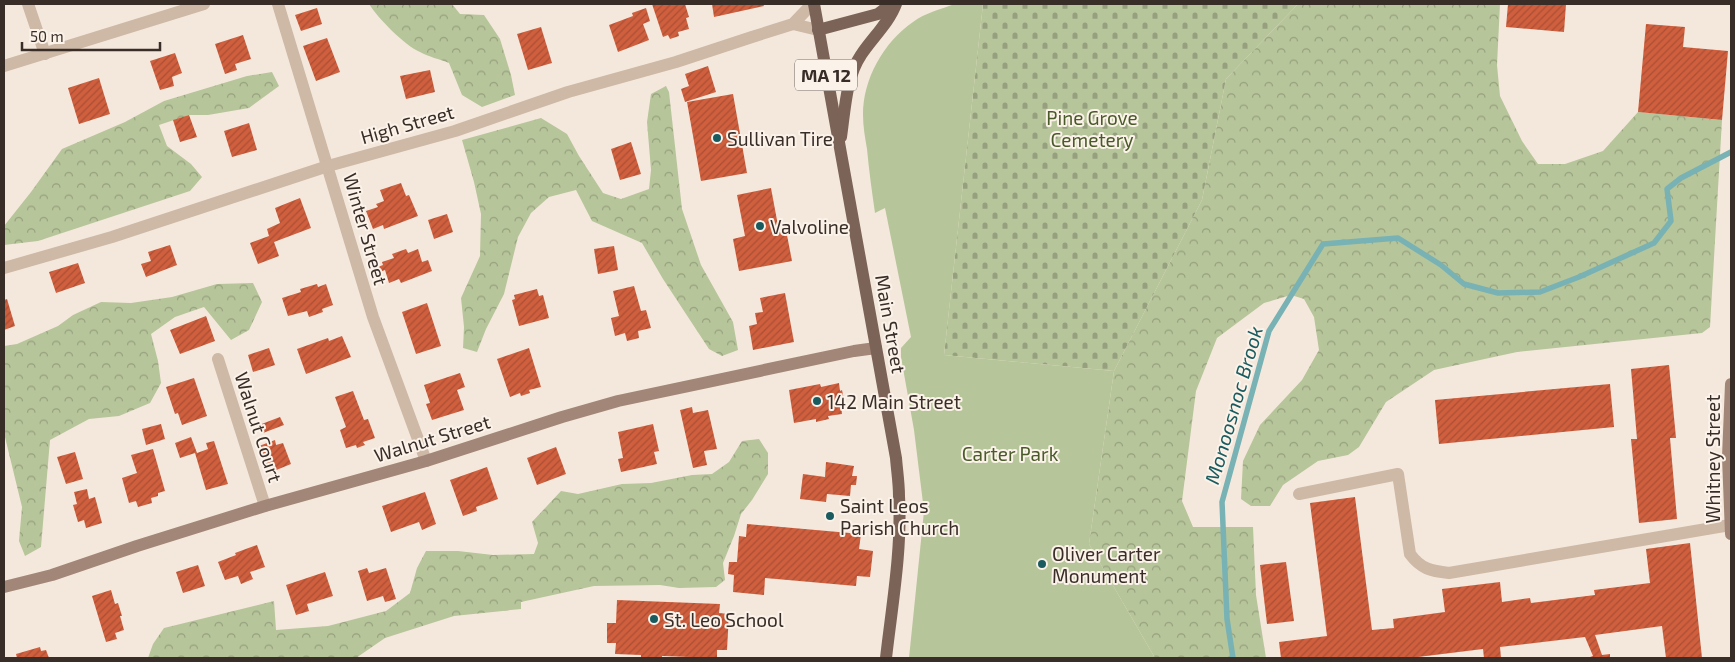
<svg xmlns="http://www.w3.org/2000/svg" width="1735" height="662" font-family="'Exo 2',sans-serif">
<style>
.forest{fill:url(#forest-crowns)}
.cemetery{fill:url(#cemetery-stones)}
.park{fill:#b7c59a}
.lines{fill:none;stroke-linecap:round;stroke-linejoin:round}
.stream{stroke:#78b2b4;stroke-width:5.5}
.building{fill:url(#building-hatch)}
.street{stroke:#ceb8a6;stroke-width:12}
.secondary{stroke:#a28677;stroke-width:12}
.primary{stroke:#7c6357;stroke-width:12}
.poi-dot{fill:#195b5f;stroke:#fbf2e9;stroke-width:2}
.labels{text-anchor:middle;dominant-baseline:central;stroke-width:4;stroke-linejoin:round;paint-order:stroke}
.shield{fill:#fbf2e9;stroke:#736862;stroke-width:1}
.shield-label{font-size:18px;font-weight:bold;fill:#392d28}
.park-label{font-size:19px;fill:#495a29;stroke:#fbf2e9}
.street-label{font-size:19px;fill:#392d28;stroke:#fbf2e9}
.poi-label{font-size:19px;fill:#392d28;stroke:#fbf2e9;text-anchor:start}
.water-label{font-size:20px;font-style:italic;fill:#195b5f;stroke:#fbf2e9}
</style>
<defs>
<pattern id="forest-crowns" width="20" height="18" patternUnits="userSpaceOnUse" patternTransform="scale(1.25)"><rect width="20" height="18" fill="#b7c59a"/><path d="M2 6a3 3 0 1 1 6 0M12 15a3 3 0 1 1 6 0" fill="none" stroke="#96a07e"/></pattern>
<pattern id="cemetery-stones" width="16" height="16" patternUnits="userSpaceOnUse" patternTransform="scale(1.25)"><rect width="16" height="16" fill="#b7c59a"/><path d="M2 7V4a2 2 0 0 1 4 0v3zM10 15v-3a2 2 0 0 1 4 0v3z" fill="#96a07e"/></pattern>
<pattern id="building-hatch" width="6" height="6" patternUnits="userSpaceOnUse" patternTransform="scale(1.25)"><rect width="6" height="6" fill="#d05f3e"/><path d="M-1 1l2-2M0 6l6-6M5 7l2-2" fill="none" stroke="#aa4f34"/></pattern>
</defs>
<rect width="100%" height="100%" fill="#f4e8dc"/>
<g class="forest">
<path d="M369 4H452L460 14 484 15 500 39 511 75 515 95 482 107 462 95 449 63C439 59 429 57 420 52 405 46 377 17 369 4Z"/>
<polygon points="1298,4 1500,4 1497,65 1500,96 1522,141 1538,164 1565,164 1603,151 1638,112 1722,120 1710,327 1702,333 1517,352 1434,370 1386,402 1359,447 1348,455 1318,461 1283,485 1270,506 1251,506 1241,499 1243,461 1260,425 1302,380 1319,350 1314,317 1304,299 1291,295 1264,303 1217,338 1196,391 1182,501 1193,527 1253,527 1256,595 1266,658 1155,658 1089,544 1114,371 1202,200 1226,79"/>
<polygon points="272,72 279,86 249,108 208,115 189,115 159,125 167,146 191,164 202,177 190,191 38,241 4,245 4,226 31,192 62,149 125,122 164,101 247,76"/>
<polygon points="666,86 669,92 682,209 701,265 733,322 738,350 722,356 709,349 663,279 642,243 592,221 576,190 549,197 531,213 518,237 504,294 486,329 477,352 463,348 464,327 461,298 480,256 481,214 474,182 462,140 541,118 567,134 579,156 603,193 621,199 649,189 651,170 647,122 651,94"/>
<polygon points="253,283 262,302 249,330 231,340 204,307 175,317 151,334 158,361 161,383 150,403 119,416 89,419 50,440 41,547 25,556 19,541 22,507 4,433 4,346 17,344 58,326 73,315 101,302 131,303 172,297 217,284"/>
<polygon points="759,439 768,453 768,474 752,500 741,514 734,536 723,563 725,580 716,587 679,588 660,585 594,586 521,602 521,609 454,616 385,638 356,658 148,658 153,644 164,628 274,601 276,630 328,626 386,611 410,593 417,568 426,551 458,551 493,555 534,554 538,543 532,522 561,491 578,494 622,484 651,483 692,475 712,474 729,462 742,441"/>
</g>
<polygon class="cemetery" points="983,4 1298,4 1226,79 1202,200 1114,371 944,355"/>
<path class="park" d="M955 4H983L944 355 1114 371 1089 544 1155 658H909L924 511 914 430 901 357V348L911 337 885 208 875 213C872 192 869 171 867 149 865 138 863 126 863 115 863 79 883 43 913 22 925 13 941 9 955 4Z"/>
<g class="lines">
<polyline class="stream" points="1233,658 1227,619 1222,502 1269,331 1323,244 1398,238 1441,265 1464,284 1498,293 1540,292 1579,277 1654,243 1671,221 1667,189 1681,178 1731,152"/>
</g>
<g class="building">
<polygon points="652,4 685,4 689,17 686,18 689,29 678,32 679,36 670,39 668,35 663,37"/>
<polygon points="712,4 763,4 764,6 714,17"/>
<polygon points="1508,4 1566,4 1564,32 1506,27"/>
<polygon points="317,8 322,24 301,31 295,15"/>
<polygon points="646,8 650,21 643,24 649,40 618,52 609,25 633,16 632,13"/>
<polygon points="1646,24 1685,27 1683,47 1728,51 1722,120 1638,112"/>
<polygon points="541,27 552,63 528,70 517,34"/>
<polygon points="243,35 251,59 235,64 237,70 225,74 215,44"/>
<polygon points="327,38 340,72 316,81 303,46"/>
<polygon points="175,53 182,73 172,77 174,86 160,90 150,61"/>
<polygon points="708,66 716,92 685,102 681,89 689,86 685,74"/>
<polygon points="430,70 435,92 406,99 400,76"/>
<polygon points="99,78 110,114 79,124 68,88"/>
<polygon points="733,94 747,173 701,181 687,102"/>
<polygon points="189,115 197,137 180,142 173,120"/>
<polygon points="249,123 257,150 232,157 224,131"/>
<polygon points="631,142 641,174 620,180 611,149"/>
<polygon points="401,183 406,196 409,195 418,216 384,229 383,225 373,229 366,211 378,207 376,204 384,201 380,190"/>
<polygon points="771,188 779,231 786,230 792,261 739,271 733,239 745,236 737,195"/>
<polygon points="300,198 311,228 274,242 279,256 258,264 250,243 269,236 267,229 280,223 275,208"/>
<polygon points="447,214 453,232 434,239 428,220"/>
<polygon points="170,245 177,265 146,277 141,264 151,261 148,252"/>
<polygon points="614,246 618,270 598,274 594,249"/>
<polygon points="406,249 408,253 418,249 422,262 428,260 432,271 401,283 399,279 389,283 385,270 380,272 378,267 383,265 382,262 394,258 392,254"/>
<polygon points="78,263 85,283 56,293 49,272"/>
<polygon points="317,284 318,287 326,284 333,305 322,309 323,312 309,317 307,311 288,316 282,298 301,292 300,289"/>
<polygon points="634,286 641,311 646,310 651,328 638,331 639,338 627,341 625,333 615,336 611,318 619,316 613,291"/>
<polygon points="537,289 539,296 543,295 549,318 519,326 512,300 515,299 514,295"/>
<polygon points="785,293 794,342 753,350 749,326 757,324 755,313 763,312 760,298"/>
<polygon points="7,299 15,326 4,330 4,300"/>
<polygon points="427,303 441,346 416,354 402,312"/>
<polygon points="206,316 215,341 180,354 170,330"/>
<polygon points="342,336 351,357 306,374 297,349 328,338 329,341"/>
<polygon points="269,348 275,365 253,372 248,355"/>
<polygon points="529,348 541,387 529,390 530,393 521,396 520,393 510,397 497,359"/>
<polygon points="1669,365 1676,438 1670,438 1677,519 1639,523 1631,439 1637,439 1631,369"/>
<polygon points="460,373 465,387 457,390 464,410 432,420 426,404 430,403 424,385"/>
<polygon points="194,378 207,416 182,425 178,413 175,414 166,387"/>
<polygon points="839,383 840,391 842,390 845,404 841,405 842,414 828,416 829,419 816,422 816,419 794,423 789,390 820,384 821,387"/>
<polygon points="1610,384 1614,427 1439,444 1435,400"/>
<polygon points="353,391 364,420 368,419 375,438 363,442 365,445 357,448 356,445 346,448 340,430 346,427 335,397"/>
<polygon points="692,407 693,413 708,410 717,449 704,451 707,465 693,468 680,410"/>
<polygon points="280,417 284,425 263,433 259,425"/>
<polygon points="161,424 165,439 146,445 142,429"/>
<polygon points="653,424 659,451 654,452 657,464 621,472 618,459 623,458 618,432"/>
<polygon points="191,437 197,453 208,449 206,443 214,441 228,484 206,490 195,453 180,458 175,443"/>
<polygon points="275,440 276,445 283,443 291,464 269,473 259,446"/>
<polygon points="556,447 566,474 537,485 527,458"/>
<polygon points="153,449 165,491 158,493 158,496 151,498 152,503 138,507 136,501 129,503 122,478 137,473 131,455"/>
<polygon points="75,452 83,479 66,484 57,457"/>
<polygon points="826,462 854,466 852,476 857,476 856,485 851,485 850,496 827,494 826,502 800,499 803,474 825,477"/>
<polygon points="487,467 498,499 476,507 477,511 463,516 450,480"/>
<polygon points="87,489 89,499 95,497 102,523 86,528 84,520 78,522 73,505 77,504 74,492"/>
<polygon points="425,492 436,524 422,530 419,522 391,532 382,506"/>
<polygon points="1355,497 1372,630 1394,628 1393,619 1445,612 1442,589 1500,582 1502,602 1530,598 1531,603 1595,595 1594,590 1650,583 1646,549 1690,543 1702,658 1666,658 1662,626 1595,635 1602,655 1610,654 1610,658 1587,658 1593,656 1585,637 1500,647 1501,658 1484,658 1483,649 1410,658 1281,658 1279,642 1327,636 1310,503"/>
<polygon points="747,524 861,534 859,549 873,551 870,577 857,576 856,586 765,578 764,595 733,592 734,575 728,574 729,562 737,562 739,536 746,537"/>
<polygon points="257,545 265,567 250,572 253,579 241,584 238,576 225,580 218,562 236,555 235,553"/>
<polygon points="1286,562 1294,621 1267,624 1260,565"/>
<polygon points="198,565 205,586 183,593 176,572"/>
<polygon points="367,568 369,573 386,568 396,599 385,602 383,596 367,601 358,571"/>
<polygon points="325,572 333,596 307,604 309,611 296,615 286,585"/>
<polygon points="111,590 115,604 118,603 122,616 120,616 124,630 115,633 117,639 106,642 92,596"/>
<polygon points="617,600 720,604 719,613 729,614 727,650 717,650 717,658 662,656 662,658 641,658 641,655 615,654 616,643 607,643 607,623 616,623"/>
<polygon points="40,647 41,651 46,650 49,658 17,658 16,654"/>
</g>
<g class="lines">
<g class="street">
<polyline points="28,4 45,54"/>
<polyline points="278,4 373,317 426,461"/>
<polyline points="793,24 818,30"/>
<polyline points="4,66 204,4"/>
<polyline points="4,268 112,237 328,166 455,131 568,92 676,62 752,37 793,24 812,4"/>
<polyline points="218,359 265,506"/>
<path d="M1299 494 1398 474 1410 554C1421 569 1431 571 1449 573L1730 525"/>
</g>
<g class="secondary">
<polyline points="1731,384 1728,457 1731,534"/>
<polyline points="4,587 52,575 137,546 265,506 426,461 562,417 618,401 854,351 876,348"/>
</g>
<g class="primary">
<path d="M814 4 896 458C897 471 899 483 899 496 902 550 892 605 886 658"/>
<polyline points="818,30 878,14 891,4"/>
<path d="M841 137C845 110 846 77 861 55 872 38 889 23 896 4"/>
</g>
</g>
<g class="poi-dot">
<circle cx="717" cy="138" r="5"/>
<circle cx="760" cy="226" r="5"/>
<circle cx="817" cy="401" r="5"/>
<circle cx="830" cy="516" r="5"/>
<circle cx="1042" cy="564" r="5"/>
<circle cx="654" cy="619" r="5"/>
</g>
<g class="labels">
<rect class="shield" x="795" y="59.5" width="62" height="31" rx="4"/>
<g class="shield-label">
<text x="826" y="75">MA 12</text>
</g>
<g class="park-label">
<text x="1092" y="117">Pine Grove<tspan x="1092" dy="22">Cemetery</tspan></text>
<text x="1010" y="453">Carter Park</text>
</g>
<g class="street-label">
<text transform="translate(407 124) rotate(-16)">High Street</text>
<text transform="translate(366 229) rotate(74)">Winter Street</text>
<text transform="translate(891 324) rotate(80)">Main Street</text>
<text transform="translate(259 427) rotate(72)">Walnut Court</text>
<text transform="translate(432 438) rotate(-17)">Walnut Street</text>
<text transform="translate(1712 459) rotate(-90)">Whitney Street</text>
</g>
<g class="poi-label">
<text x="727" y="138">Sullivan Tire</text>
<text x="770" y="226">Valvoline</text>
<text x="827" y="401">142 Main Street</text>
<text x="840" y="505">Saint Leos<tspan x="840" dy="22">Parish Church</tspan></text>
<text x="1052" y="553">Oliver Carter<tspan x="1052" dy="22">Monument</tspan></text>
<text x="664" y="619">St. Leo School</text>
</g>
<g class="water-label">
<text transform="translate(1233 405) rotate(-74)">Monoosnoc Brook</text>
</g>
</g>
<rect width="1735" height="662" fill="none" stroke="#392d28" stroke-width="10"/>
<path d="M22 42v8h138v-8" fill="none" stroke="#392d28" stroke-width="2.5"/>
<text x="30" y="42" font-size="15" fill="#392d28" stroke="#fbf2e9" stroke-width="4" paint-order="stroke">50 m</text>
</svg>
